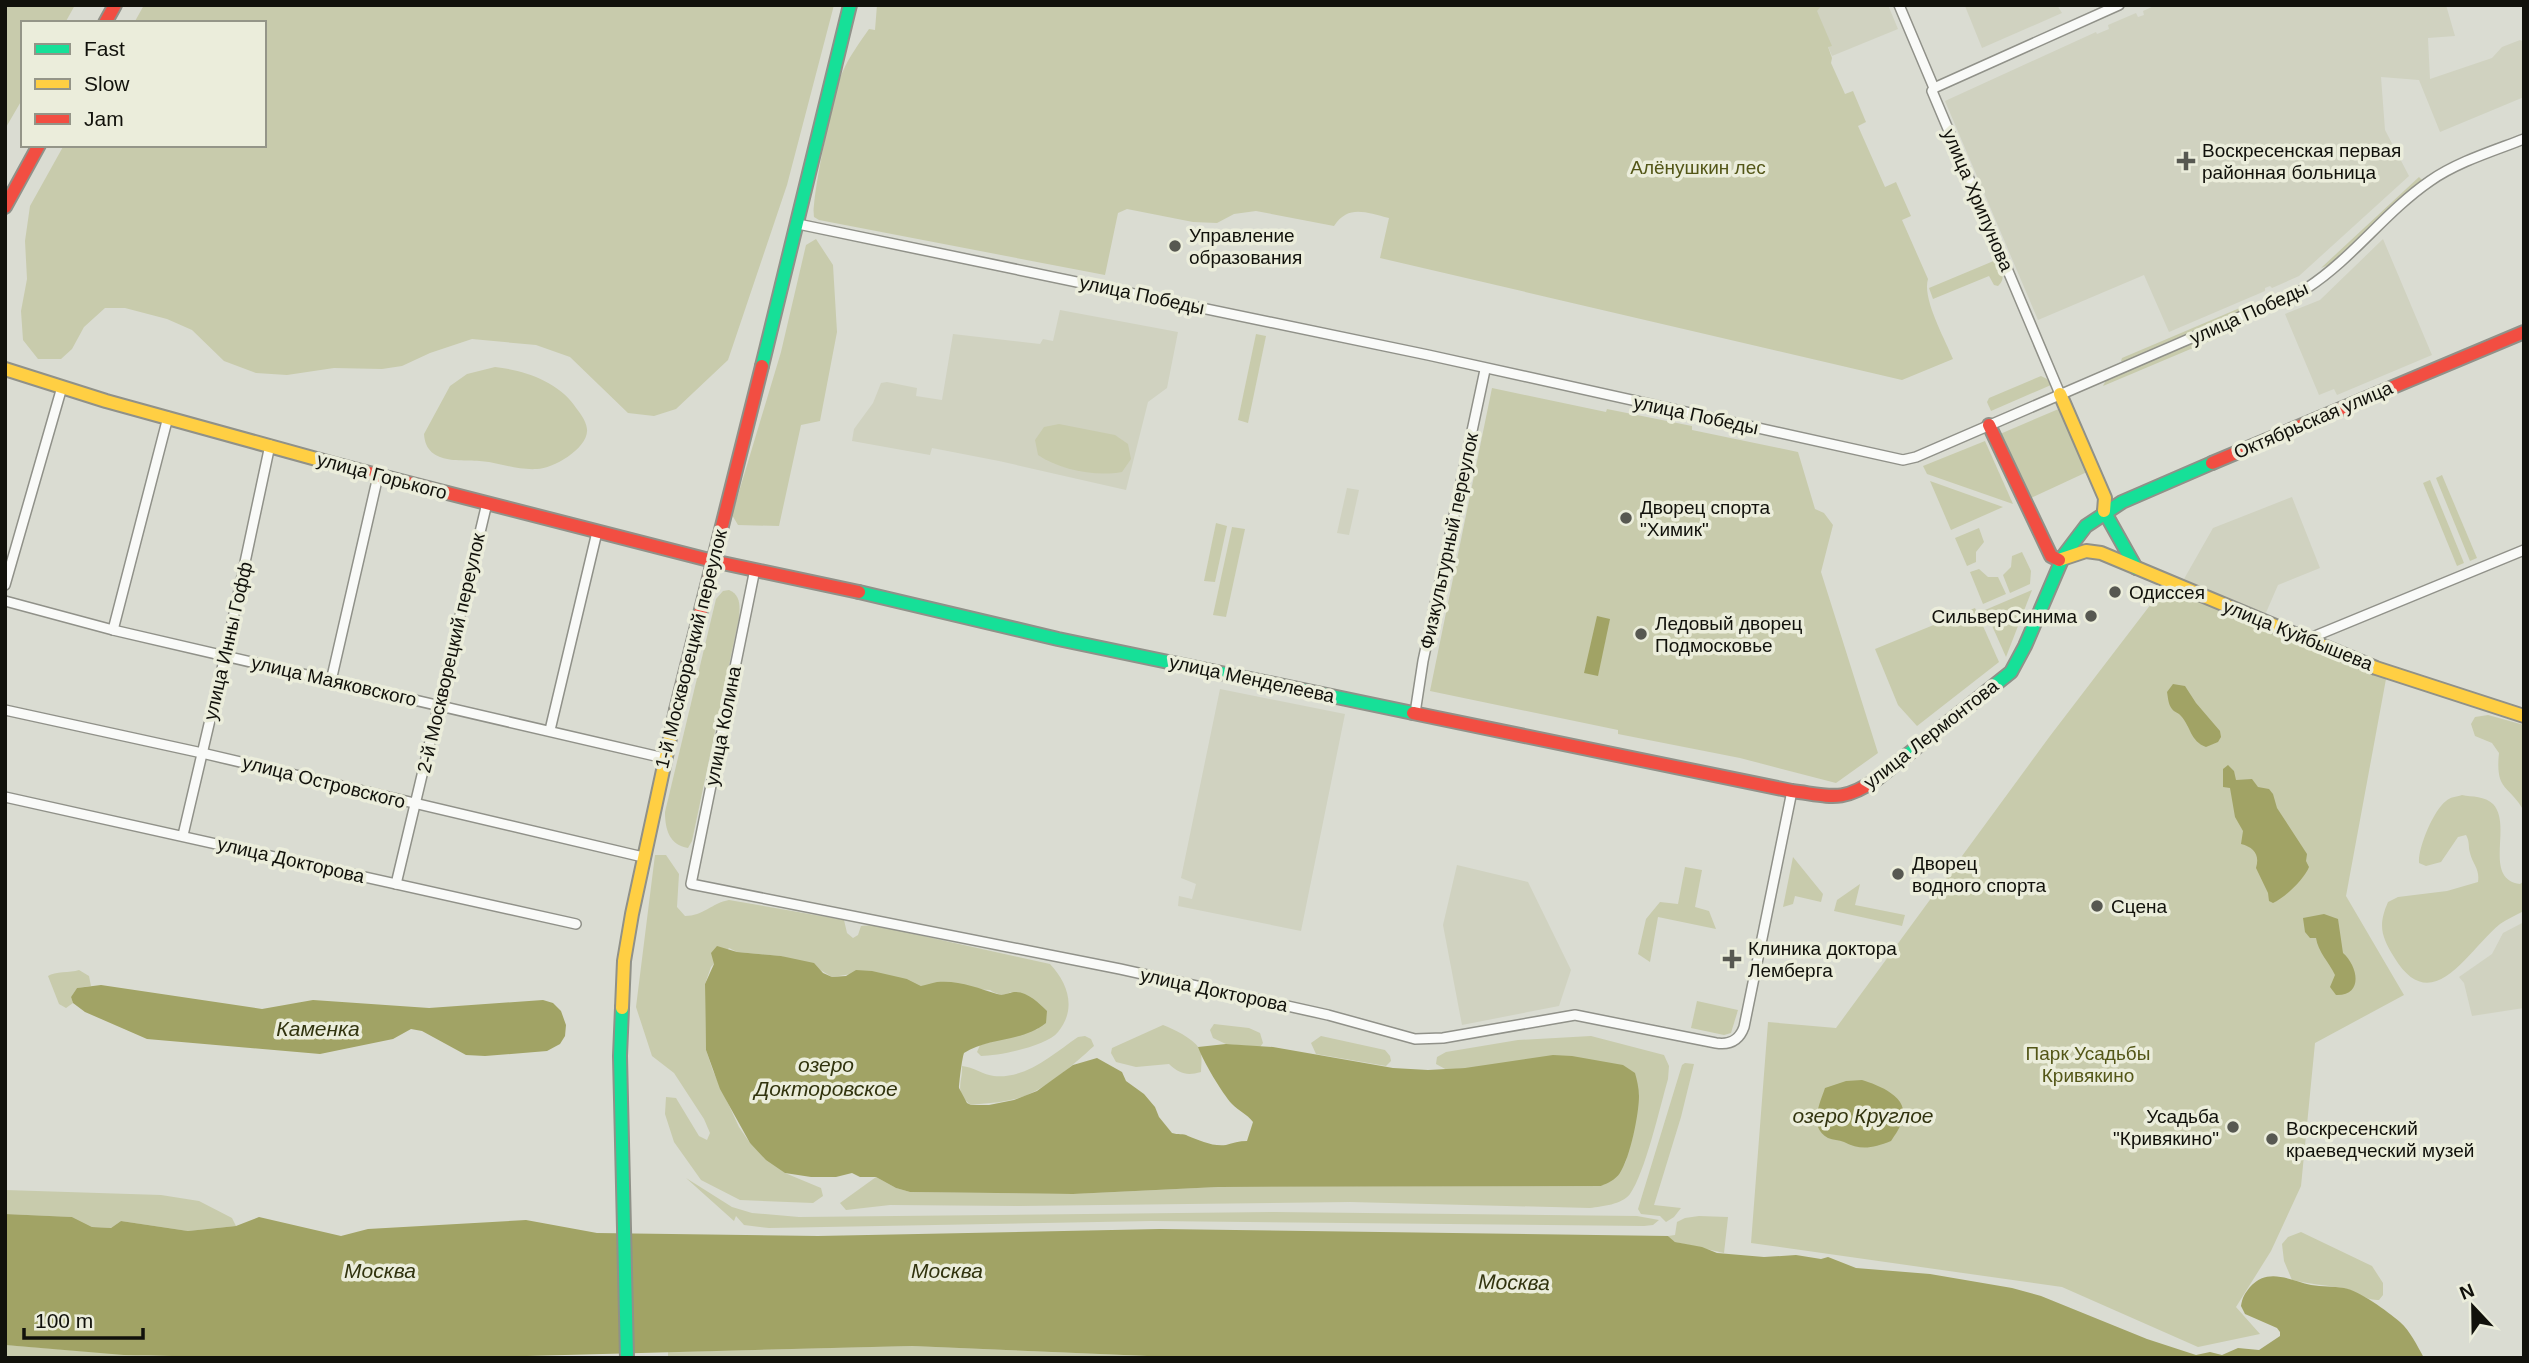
<svg xmlns="http://www.w3.org/2000/svg" width="2529" height="1363" font-family="Helvetica,sans-serif">
<style>
.built{fill:#d0d2c0}
.green{fill:#c8cbac}
.water{fill:#a1a365}
.lines{fill:none;stroke-linecap:round;stroke-linejoin:round}
.street-casing{stroke:#909189;stroke-width:12}
.fast-casing{stroke:#909189;stroke-width:16}
.slow-casing{stroke:#909189;stroke-width:16}
.jam-casing{stroke:#909189;stroke-width:16}
.street{stroke:#f9faf8;stroke-width:9}
.fast{stroke:#16e098;stroke-width:12}
.slow{stroke:#ffcf43;stroke-width:12}
.jam{stroke:#f24e42;stroke-width:12}
.poi-dot{fill:#575851;stroke:#ebeddb;stroke-width:2.5}
.labels{text-anchor:middle;dominant-baseline:central;stroke-width:7;stroke-linejoin:round;paint-order:stroke}
.poi-label{font-size:19px;fill:#11110b;stroke:#ebeddb;text-anchor:start}
.park-label{font-size:19px;fill:#535617;stroke:#ebeddb}
.street-label{font-size:19px;fill:#11110b;stroke:#ebeddb}
.water-label{font-size:21px;font-style:italic;fill:#31330e;stroke:#ebeddb}
</style>
<rect width="100%" height="100%" fill="#dadcd2"/>
<g class="built">
<polygon points="1818,5 1888,5 1898,29 1832,56 1813,11"/>
<polygon points="2057,5 2062,13 1982,48 1965,6"/>
<polygon points="2156,5 2446,5 2455,36 2428,38 2430,79 2492,58 2502,47 2520,40 2524,42 2524,97 2440,132 2419,80 2381,77 2385,130 2409,176 2299,276 2272,288 2270,286 2265,288 2265,291 2169,332 2144,275 2038,320 1945,101 2096,32 2097,34 2109,29 2108,25 2136,13 2138,17 2144,15 2143,11"/>
<polygon points="2383,239 2432,355 2337,395 2334,389 2319,395 2285,314 2320,300"/>
<polygon points="1060,310 1178,332 1167,388 1148,402 1126,490 999,461 932,448 930,455 852,441 854,429 873,403 881,383 887,382 917,388 916,396 942,400 953,334 1040,344 1043,339 1053,341"/>
<polygon points="1347,488 1359,490 1349,535 1337,533"/>
<polygon points="2292,497 2320,568 2278,585 2265,615 2184,579 2213,528"/>
<polygon points="1220,689 1345,714 1301,931 1178,906 1179,896 1192,899 1196,884 1181,878"/>
<polygon points="1457,865 1528,882 1571,970 1559,1006 1462,1025 1443,925"/>
<polygon points="2524,922 2524,1008 2472,1016 2464,983 2459,977 2492,954 2503,933"/>
</g>
<g class="green">
<polygon points="5,5 75,5 65,23 23,23 23,98 5,129"/>
<polygon points="144,5 834,5 787,185 728,360 676,409 654,416 628,413 570,357 536,345 472,339 430,353 402,366 382,369 334,368 287,375 256,373 224,361 192,330 167,319 125,308 105,308 84,327 72,349 61,359 38,359 23,340 21,311 27,279 25,241 30,206 64,145 264,145 264,23 134,23"/>
<path d="M877 5H1822L1817 11 1832 46 1828 47 1832 58 1831 63 1845 94 1853 91 1866 122 1858 126 1885 187 1896 182 1911 216 1902 220 1928 279C1922 299 1945 339 1953 359L1902 380 1380 258 1389 218C1366 213 1349 204 1334 226L1256 211 1234 214 1217 223 1193 222 1127 209 1118 213 1105 275 819 220 814 217C811 201 834 89 843 71 849 57 860 42 869 29L875 30Z"/>
<polygon points="2419,177 2422,180 2329,265 2321,268"/>
<polygon points="816,239 833,265 837,332 820,421 801,425 779,526 738,525 732,515 781,352 806,245"/>
<path d="M1996 260C2001 270 2007 278 1998 286L1994 285 1989 276 1933 299 1929 288Z"/>
<polygon points="2254,302 2256,305 2124,362 2121,361 2122,358"/>
<polygon points="2233,326 2238,329 2103,386 2106,380"/>
<polygon points="1256,334 1266,336 1248,423 1238,420"/>
<path d="M495 367C523 370 557 381 574 405 579 412 586 420 587 429 589 448 553 469 537 469 520 470 505 465 489 462 466 458 426 468 424 434L450 386 467 374Z"/>
<polygon points="2041,376 2047,379 2051,385 1991,411 1987,402 1989,398"/>
<polygon points="1492,388 1606,412 1607,409 1692,426 1692,430 1798,452 1815,509 1824,513 1833,525 1821,572 1878,753 1836,783 1740,758 1618,734 1618,730 1430,691"/>
<polygon points="2061,408 2085,463 2087,472 2029,499 2000,434"/>
<path d="M1059 424 1115 435 1128 444 1131 459 1122 472C1096 477 1060 470 1038 455L1035 440 1044 427Z"/>
<polygon points="1985,441 2013,504 1927,474 1923,466"/>
<polygon points="2442,475 2477,558 2470,561 2436,478"/>
<polygon points="2430,480 2464,563 2457,566 2423,483"/>
<polygon points="1930,481 2003,507 1951,530"/>
<polygon points="1216,523 1227,526 1215,582 1204,581"/>
<polygon points="1232,527 1245,529 1226,617 1213,615"/>
<polygon points="1979,528 1984,542 1976,552 1976,562 1967,566 1955,538"/>
<polygon points="2022,552 2031,571 2030,584 2010,593 2003,575 2011,567 2012,556"/>
<polygon points="1979,569 1988,577 1998,577 2006,594 1983,604 1970,572"/>
<polygon points="2164,587 2386,679 2346,896 2404,995 2315,1043 2301,1186 2271,1251 2236,1307 2260,1334 2198,1347 2062,1287 1751,1243 1768,1022 1836,1028 2050,736"/>
<path d="M729 590C741 595 740 607 739 618L692 841 688 848C669 845 665 829 665 812L716 599 723 591Z"/>
<polygon points="2032,590 2006,657 1985,610"/>
<polygon points="1975,608 1999,662 1917,726 1898,705 1875,649"/>
<path d="M2488 715 2524 725V811C2509 784 2495 792 2499 753L2492 743 2475 736 2471 724 2475 717Z"/>
<path d="M2462 795C2472 797 2485 796 2493 804 2513 825 2482 879 2520 884L2524 881V911C2516 915 2507 919 2500 924 2467 951 2432 1020 2394 957 2381 936 2378 925 2388 902L2398 897 2447 891 2478 882C2480 869 2473 865 2470 853 2468 846 2470 842 2466 835L2458 837 2441 862 2426 866 2419 863C2418 848 2433 811 2446 801 2450 797 2456 797 2462 795Z"/>
<path d="M655 855H666L679 874 677 907 685 916C703 916 712 903 729 900L844 920 847 933 853 938 858 935 861 926 873 925 1050 964C1068 983 1077 1009 1058 1032 1047 1046 999 1056 981 1056L977 1052 980 1045 1038 1029 1011 992C1004 996 997 995 990 990L921 986 907 979 852 974 832 977 817 968 781 956 737 952 729 948 711 967 705 984 706 1050 713 1071 739 1127 750 1143 785 1173 821 1188 823 1196 813 1203 740 1200 701 1180 674 1142 665 1114 666 1097 676 1098 699 1136 707 1140 710 1133 704 1119 674 1073 652 1056 636 1007Z"/>
<polygon points="1793,857 1823,894 1821,902 1795,896 1793,904 1783,907"/>
<polygon points="1685,867 1702,870 1695,907 1709,911 1716,929 1658,917 1650,962 1638,954 1646,919 1660,902 1678,904"/>
<polygon points="1860,884 1855,905 1905,915 1902,926 1834,911 1837,900"/>
<path d="M79 970 89 976 91 986 77 988 71 997 73 1003 66 1008 59 1004 48 976C55 971 70 973 79 970Z"/>
<polygon points="1697,1001 1738,1010 1731,1033 1724,1035 1691,1028"/>
<polygon points="1214,1024 1249,1028 1260,1033 1263,1043 1260,1047 1226,1044 1213,1038 1210,1030"/>
<path d="M1163 1025C1174 1029 1192 1038 1199 1048 1203 1055 1201 1065 1201 1072 1187 1076 1180 1074 1169 1064L1136 1067 1116 1062 1111 1053 1112 1048Z"/>
<path d="M1085 1036 1091 1039 1094 1046C1073 1065 1042 1093 1015 1099 1000 1103 986 1103 971 1105 953 1091 963 1083 962 1066 973 1067 984 1075 994 1076 1027 1079 1053 1054 1078 1037Z"/>
<polygon points="1321,1036 1385,1050 1390,1056 1391,1061 1386,1066 1316,1054 1311,1043"/>
<path d="M1591 1036 1664 1055 1669 1066 1668 1079C1660 1107 1645 1173 1630 1194 1621 1205 1603 1206 1590 1208L1350 1202 1019 1206 890 1205 846 1210 840 1203 876 1177 896 1188 910 1192 1073 1194 1218 1187 1601 1186 1620 1173 1626 1161 1639 1095 1636 1079 1465 1068 1447 1070 1436 1064 1437 1057 1446 1052 1518 1040Z"/>
<polygon points="1685,1063 1694,1064 1681,1117 1654,1205 1681,1208 1674,1217 1666,1222 1660,1216 1641,1214 1638,1209 1682,1065"/>
<polygon points="686,1178 732,1207 752,1213 799,1217 1274,1212 1637,1216 1659,1220 1653,1225 1644,1226 1152,1221 769,1228 744,1225 736,1216 734,1221"/>
<polygon points="5,1190 161,1195 199,1201 232,1218 236,1226 188,1231 121,1221 111,1228 92,1227 72,1217 5,1214"/>
<polygon points="1699,1216 1728,1217 1724,1253 1675,1242 1668,1236 1675,1235 1677,1222 1685,1218"/>
<path d="M2301 1232 2372 1266 2383 1283V1295L2379 1300C2365 1301 2356 1290 2342 1288 2325 1285 2309 1284 2292 1280L2284 1261 2282 1244 2288 1237Z"/>
<polygon points="5,1345 149,1356 150,1358 5,1358"/>
<polygon points="912,1346 1195,1358 668,1358 668,1352"/>
</g>
<g class="water">
<polygon points="1597,616 1610,619 1598,676 1584,673"/>
<path d="M2173 684 2185 686 2196 703 2220 731 2221 737 2218 742 2206 747C2190 741 2191 727 2181 716 2179 713 2174 712 2172 709 2168 704 2168 697 2167 692Z"/>
<path d="M2228 765 2234 771 2236 780 2252 779 2258 787 2269 789 2273 794 2277 808 2307 854 2306 861 2309 867C2305 878 2285 898 2273 903L2269 901 2268 893 2256 868C2260 855 2254 847 2241 844L2243 831 2235 817 2230 788 2223 787V769Z"/>
<path d="M2324 914 2338 919 2343 953C2358 966 2364 996 2336 995L2330 987 2335 975C2329 962 2318 952 2316 938H2310L2305 932 2303 918Z"/>
<path d="M717 946 737 952 781 956 814 963 823 973 832 977 846 976 856 970 872 971 907 979 921 986C927 985 931 983 937 982 959 980 978 988 997 994 1004 996 1008 993 1014 992 1027 991 1039 1003 1047 1011L1046 1023C1023 1042 989 1037 964 1053 962 1058 959 1083 959 1088L967 1103 971 1105H989L1014 1100 1037 1091 1073 1065 1097 1058 1122 1072 1126 1081 1144 1094 1155 1107 1159 1117 1172 1133C1178 1135 1183 1133 1188 1136 1199 1140 1213 1147 1226 1145 1233 1143 1239 1141 1247 1141L1253 1122C1247 1114 1239 1111 1232 1104 1222 1093 1203 1061 1198 1047L1226 1044 1273 1047 1393 1068 1428 1070 1465 1068 1553 1055 1572 1056 1623 1065 1635 1073C1637 1080 1639 1089 1639 1096 1639 1114 1630 1158 1620 1173 1615 1180 1608 1183 1601 1186L1218 1187 1073 1194 910 1192 896 1188 876 1177H860L852 1173 836 1177H811L785 1173 766 1160 750 1143 720 1089 706 1050 705 984 714 964 711 953Z"/>
<polygon points="101,985 262,1009 313,1000 429,1008 543,1000 553,1003 561,1011 566,1025 565,1036 560,1044 547,1051 485,1056 466,1055 422,1031 411,1029 393,1039 320,1054 147,1039 85,1012 73,1003 71,997 77,988"/>
<path d="M1862 1080C1878 1085 1911 1097 1902 1121 1900 1128 1895 1135 1891 1141 1873 1148 1861 1151 1844 1142 1839 1140 1833 1140 1828 1138 1808 1127 1820 1103 1825 1088L1846 1081Z"/>
<path d="M5 1214 72 1217 92 1227 111 1228 121 1221 188 1231 236 1226 259 1217 341 1236 368 1229 526 1220 597 1233 818 1236 1160 1229 1668 1236 1675 1242 1702 1247 1717 1253 1764 1257 1796 1255 1821 1259 1828 1257 1856 1268 1930 1274 2012 1288 2041 1296 2147 1339 2196 1355 2210 1352 2222 1355 2238 1348 2259 1350 2280 1336V1332L2277 1328 2245 1314 2241 1306C2242 1298 2245 1293 2250 1287 2268 1267 2289 1280 2311 1285 2322 1287 2333 1286 2344 1288 2360 1291 2387 1311 2400 1322 2410 1331 2417 1345 2424 1358H1195L912 1346 447 1358H274L124 1355 5 1345Z"/>
</g>
<g class="lines">
<g class="street-casing">
<g id="street">
<polyline points="1899,5 1934,88 1932,91 2060,394"/>
<polyline points="1934,88 2119,5"/>
<path d="M798 224 1428 355 1903 460 1916 457 2307 288C2353 258 2385 212 2430 181 2457 162 2493 151 2524 139"/>
<path d="M755 569 691 884 1120 969 1328 1015 1415 1039 1443 1038 1575 1015 1716 1043C1729 1045 1739 1041 1744 1027L1792 791"/>
<polyline points="5,585 62,387"/>
<polyline points="5,601 113,630 664,758"/>
<polyline points="113,630 168,417"/>
<polyline points="2311,642 2315,636 2524,550"/>
<polyline points="331,681 378,476"/>
<polyline points="5,710 202,753 643,857"/>
<polyline points="1415,713 1423,661 1485,370"/>
<polyline points="550,730 597,532"/>
<polyline points="5,797 576,924"/>
<polyline points="183,835 225,656 270,445"/>
<polyline points="396,884 487,503"/>
</g>
</g>
<g class="fast-casing">
<g id="fast">
<polyline points="762,366 850,5"/>
<polyline points="2104,511 2136,568"/>
<polyline points="859,592 1058,639 1413,713"/>
<polyline points="1877,779 2011,672 2025,646 2064,555 2086,526 2122,502 2212,463"/>
<polyline points="622,1008 620,1056 627,1358"/>
</g>
</g>
<g class="slow-casing">
<g id="slow">
<polyline points="5,369 106,401 338,465"/>
<polyline points="2060,394 2105,498 2104,511"/>
<polyline points="2059,560 2086,551 2101,553 2376,668 2524,716"/>
<polyline points="622,1008 624,961 632,914 676,710"/>
</g>
</g>
<g class="jam-casing">
<g id="jam">
<polyline points="105,23 115,5"/>
<polyline points="5,207 39,145"/>
<polyline points="1989,425 2051,556 2059,560"/>
<polyline points="2212,463 2524,332"/>
<polyline points="338,465 713,561 859,592"/>
<polyline points="676,710 762,366"/>
<path d="M1413 713 1792 791C1831 796 1842 803 1877 779"/>
</g>
</g>
<use href="#street" class="street"/>
<use href="#fast" class="fast"/>
<use href="#slow" class="slow"/>
<use href="#jam" class="jam"/>
</g>
<g class="poi-dot">
<path d="M2182.5 150.5h7v7h7v7h-7v7h-7v-7h-7v-7h7z"/>
<circle cx="1175" cy="246" r="7"/>
<circle cx="1626" cy="518" r="7"/>
<circle cx="2115" cy="592" r="7"/>
<circle cx="2091" cy="616" r="7"/>
<circle cx="1641" cy="634" r="7"/>
<circle cx="1898" cy="874" r="7"/>
<circle cx="2097" cy="906" r="7"/>
<path d="M1728.5 948.5h7v7h7v7h-7v7h-7v-7h-7v-7h7z"/>
<circle cx="2233" cy="1127" r="7"/>
<circle cx="2272" cy="1139" r="7"/>
</g>
<g class="labels">
<g class="poi-label">
<text x="2202" y="150">Воскресенская первая<tspan x="2202" dy="22">районная больница</tspan></text>
<text x="1189" y="235">Управление<tspan x="1189" dy="22">образования</tspan></text>
<text x="1640" y="507">Дворец спорта<tspan x="1640" dy="22">"Химик"</tspan></text>
<text x="2129" y="592">Одиссея</text>
<text x="2077" y="616" text-anchor="end">СильверСинима</text>
<text x="1655" y="623">Ледовый дворец<tspan x="1655" dy="22">Подмосковье</tspan></text>
<text x="1912" y="863">Дворец<tspan x="1912" dy="22">водного спорта</tspan></text>
<text x="2111" y="906">Сцена</text>
<text x="1748" y="948">Клиника доктора<tspan x="1748" dy="22">Лемберга</tspan></text>
<text x="2219" y="1116" text-anchor="end">Усадьба<tspan x="2219" dy="22">"Кривякино"</tspan></text>
<text x="2286" y="1128">Воскресенский<tspan x="2286" dy="22">краеведческий музей</tspan></text>
</g>
<g class="park-label">
<text x="1698" y="167">Алёнушкин лес</text>
<text x="2088" y="1053">Парк Усадьбы<tspan x="2088" dy="22">Кривякино</tspan></text>
</g>
<g class="street-label">
<text transform="translate(1978 200) rotate(67)">улица Хрипунова</text>
<text transform="translate(1142 295) rotate(12)">улица Победы</text>
<text transform="translate(2249 313) rotate(-24)">улица Победы</text>
<text transform="translate(1696 415) rotate(12)">улица Победы</text>
<text transform="translate(2313 420) rotate(-23)">Октябрьская улица</text>
<text transform="translate(382 476) rotate(15)">улица Горького</text>
<text transform="translate(1449 541) rotate(-78)">Физкультурный переулок</text>
<text transform="translate(2298 635) rotate(22)">улица Куйбышева</text>
<text transform="translate(228 641) rotate(-77)">улица Инны Гофф</text>
<text transform="translate(691 649) rotate(-76)">1-й Москворецкий переулок</text>
<text transform="translate(451 653) rotate(-77)">2-й Москворецкий переулок</text>
<text transform="translate(1252 679) rotate(12)">улица Менделеева</text>
<text transform="translate(334 681) rotate(13)">улица Маяковского</text>
<text transform="translate(723 726) rotate(-79)">улица Колина</text>
<text transform="translate(1931 734) rotate(-38)">улица Лермонтова</text>
<text transform="translate(324 782) rotate(14)">улица Островского</text>
<text transform="translate(291 860) rotate(13)">улица Докторова</text>
<text transform="translate(1214 990) rotate(12)">улица Докторова</text>
</g>
<g class="water-label">
<text x="318" y="1028">Каменка</text>
<text x="826" y="1064">озеро<tspan x="826" dy="24">Докторовское</tspan></text>
<text x="1863" y="1115">озеро Круглое</text>
<text x="380" y="1270">Москва</text>
<text x="947" y="1270">Москва</text>
<text transform="translate(1514 1282) rotate(1)">Москва</text>
</g>
</g>
<rect width="2529" height="1363" fill="none" stroke="#11110b" stroke-width="14"/>
<rect x="21" y="21" width="245" height="126" fill="#ebeddb" stroke="#949588" stroke-width="2"/>
<rect x="35" y="44" width="35" height="10" fill="#16e098" stroke="#949588" stroke-width="2"/>
<text x="84" y="56" font-size="21" fill="#11110b">Fast</text>
<rect x="35" y="79" width="35" height="10" fill="#ffcf43" stroke="#949588" stroke-width="2"/>
<text x="84" y="91" font-size="21" fill="#11110b">Slow</text>
<rect x="35" y="114" width="35" height="10" fill="#f24e42" stroke="#949588" stroke-width="2"/>
<text x="84" y="126" font-size="21" fill="#11110b">Jam</text>
<g transform="translate(2473 1307) rotate(338)" stroke="#ebeddb" stroke-width="5" paint-order="stroke">
<path d="M0-5L12 26L0 18L-12 26Z" fill="#11110b"/>
<text y="-10" font-size="19" font-weight="bold" text-anchor="middle" fill="#11110b">N</text>
</g>
<path d="M24 1328v10h119v-10" fill="none" stroke="#11110b" stroke-width="3.5"/>
<text x="35" y="1328" font-size="21" fill="#11110b" stroke="#ebeddb" stroke-width="5" paint-order="stroke">100 m</text>
</svg>
